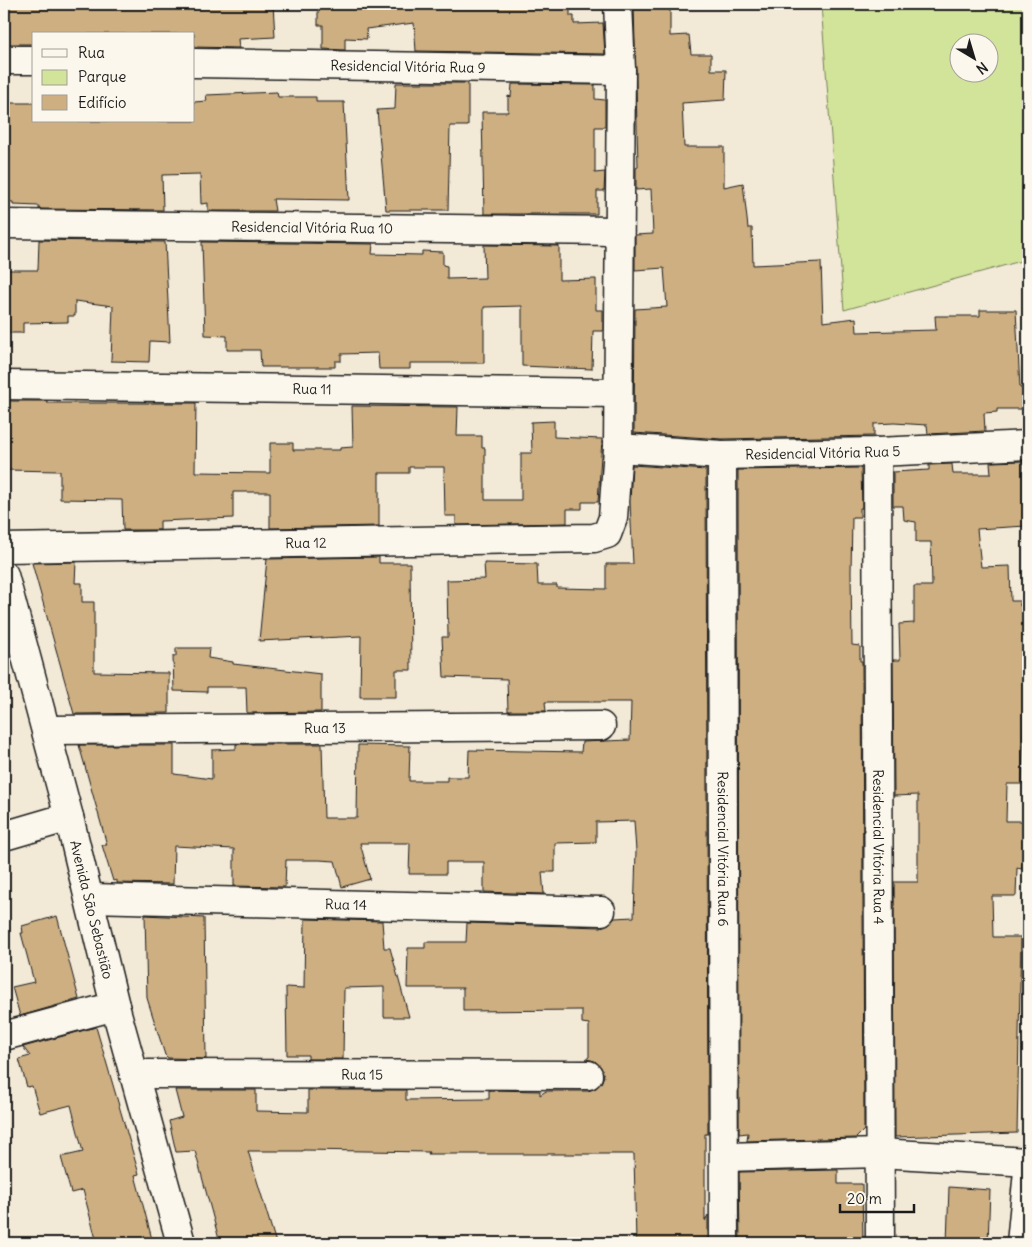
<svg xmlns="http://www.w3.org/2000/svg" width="1032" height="1247" font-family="Delius,sans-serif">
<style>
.green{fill:#d1e499;stroke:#76805a;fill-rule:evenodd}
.building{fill:#cdaf82;stroke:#1c1c1c}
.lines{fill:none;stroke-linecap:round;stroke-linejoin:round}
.minor-casing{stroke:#1c1c1c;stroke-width:31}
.minor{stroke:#fbf7ec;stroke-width:28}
.labels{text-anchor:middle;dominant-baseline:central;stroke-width:4;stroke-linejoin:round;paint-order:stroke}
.street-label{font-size:14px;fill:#1c1c1c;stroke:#fbf7ec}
</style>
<rect width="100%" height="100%" fill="#f2e9d7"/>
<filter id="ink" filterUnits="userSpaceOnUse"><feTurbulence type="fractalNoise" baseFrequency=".02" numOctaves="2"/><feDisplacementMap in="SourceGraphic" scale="10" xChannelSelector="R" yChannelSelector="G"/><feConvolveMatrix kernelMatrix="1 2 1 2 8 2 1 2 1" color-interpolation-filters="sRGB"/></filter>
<g filter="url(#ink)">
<path class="green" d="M821 4H1028V259L844 310ZM960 42H990V72H960Z"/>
<g class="building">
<polygon points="4,4 273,4 275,37 238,39 239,48 194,47 194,34 34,34 34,44 4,44"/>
<polygon points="318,4 570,4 570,16 574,16 574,24 603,23 605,54 416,51 414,23 366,29 367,39 345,38 345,50 323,49 323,25 318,25"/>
<polygon points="634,4 670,4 670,36 689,35 691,54 711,54 711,70 726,70 725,100 682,103 684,147 724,147 724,187 743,183 748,228 752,228 753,265 821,262 823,322 856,318 857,332 936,330 935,316 980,316 980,310 1016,310 1020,388 1028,388 1028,409 997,409 997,412 984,413 985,431 928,434 927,425 894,423 874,424 874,436 722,439 634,433 635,309 667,307 664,268 635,270 635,235 653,234 651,189 636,190 636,168 638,167"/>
<polygon points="396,83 468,83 468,126 450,126 448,210 386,210 377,110 395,109"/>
<polygon points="512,84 595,85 595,99 605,100 605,127 595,127 595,173 605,172 604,191 597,191 597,214 484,214 482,112 508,112 508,96 511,97"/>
<polygon points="277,92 278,97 316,97 316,102 344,102 349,200 273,199 275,211 208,211 208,203 201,204 200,174 162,175 163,210 39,209 39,206 13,205 13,202 4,201 4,103 34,103 34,121 194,121 194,102 207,101 206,95"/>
<polygon points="39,240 165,242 170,342 150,341 149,362 111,361 113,306 75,301 75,316 68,316 68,322 23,323 23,333 4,333 4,270 38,270"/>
<polygon points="202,242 373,244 372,254 422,255 422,251 443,252 443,265 447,266 447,279 485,278 484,245 559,246 559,280 596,279 596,310 603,310 603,331 593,331 592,369 522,366 522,306 484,307 484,363 410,363 410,369 379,369 378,353 341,354 341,361 335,361 335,367 261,367 260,350 227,350 227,336 205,335"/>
<polygon points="4,401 47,401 47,403 196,403 195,472 270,473 270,443 293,443 293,450 340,450 340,448 353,447 352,406 458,407 457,436 482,436 482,448 485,448 485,500 521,500 521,453 532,453 531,422 554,421 554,437 602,439 598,502 582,502 582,509 567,509 567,523 456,525 456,516 445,516 444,467 409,467 409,473 379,473 379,526 270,528 270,492 233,492 233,518 160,521 160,530 123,530 122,500 60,499 60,471 4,470"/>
<polygon points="1024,461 1026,526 977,529 981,567 1010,566 1011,601 1020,601 1020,606 1027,607 1022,784 1007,784 1006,821 1025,821 1025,859 1023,859 1022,869 1017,868 1016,896 992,896 993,937 1021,937 1017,1133 895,1137 894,882 918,882 918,795 894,796 893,660 900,660 899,624 914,623 914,586 932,586 931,542 916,542 916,522 904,520 903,506 893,506 893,472 929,470 929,465 952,464 953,474 991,474 990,462"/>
<polygon points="632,465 706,470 708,1134 705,1134 705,1221 708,1215 708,1243 636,1243 634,1154 428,1154 429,1152 303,1150 303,1151 248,1151 276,1243 220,1243 195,1151 176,1152 169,1121 182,1117 175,1090 256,1090 256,1111 308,1112 308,1090 406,1090 406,1100 489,1099 489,1090 540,1091 540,1095 546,1091 588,1091 596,1088 601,1083 604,1076 601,1067 595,1061 586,1059 589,1057 589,1024 582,1023 582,1010 463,1011 463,988 407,988 408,948 425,948 425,942 466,942 467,923 601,927 609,924 615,918 634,917 636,851 634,821 596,822 596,842 555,843 555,872 542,872 544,894 484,892 484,862 446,862 446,874 409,874 410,843 360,843 370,879 342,887 335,861 319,860 286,860 285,887 234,886 234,849 174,846 173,884 117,883 117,880 113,881 102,845 107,845 79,745 174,745 174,774 212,779 212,750 236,749 236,744 322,744 324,818 357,818 358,745 410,746 409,781 447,781 447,777 468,777 469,750 581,752 582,742 630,740 631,702 545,702 546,711 508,711 507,679 444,677 442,637 448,637 447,580 485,579 484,563 537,564 538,585 557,585 557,588 606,589 606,564 633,564 630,502"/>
<polygon points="861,468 862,508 860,508 860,517 852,517 851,572 852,645 860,646 860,661 862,661 864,1130 856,1138 747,1141 748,1133 739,1134 738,470"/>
<polygon points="379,557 379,563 410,563 411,670 396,670 396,697 360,697 361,636 259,641 267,559"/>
<polygon points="76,562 75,583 82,583 82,602 94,602 94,672 169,673 169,713 74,714 32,563"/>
<polygon points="176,648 209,648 208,658 233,662 233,664 321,674 321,712 247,713 246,687 207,687 207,692 174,691 173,656 176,656"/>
<polygon points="145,915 204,918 206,1059 168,1058 165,1055 147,998"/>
<polygon points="57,916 79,999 20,1016 12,987 34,982 21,933 23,933 22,926"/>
<polygon points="305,919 382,921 384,948 390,948 409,1017 384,1017 384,987 344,988 343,1059 308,1059 308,1055 287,1055 286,987 304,988"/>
<polygon points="96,1027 139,1174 135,1175 153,1243 97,1243 83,1190 71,1193 61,1157 83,1152 71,1105 40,1113 32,1086 27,1087 19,1059 30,1056 23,1047"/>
<polygon points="838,1170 838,1184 862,1184 863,1243 740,1243 739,1172"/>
<polygon points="949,1187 990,1190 988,1243 947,1243"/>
</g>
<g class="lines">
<g class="minor-casing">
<g id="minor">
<polyline points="4,60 34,60"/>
<path id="s1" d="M194 63 621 70"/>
<path id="s2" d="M4 224 619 231"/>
<path id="s3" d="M4 385 618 393"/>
<path id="s4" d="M618 448 722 455 877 452 1028 445"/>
<path id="s5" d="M877 452 880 1243"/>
<path id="s6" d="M722 455 724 1243"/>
<path id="s7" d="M4 548 594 538 607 534 613 518 618 448 621 70 618 4"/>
<path id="s8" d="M4 575 69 817 115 1006 181 1243"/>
<path id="s9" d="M47 730 601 726"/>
<polyline points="4,836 69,817"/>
<path id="s10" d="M90 898 601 911"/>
<polyline points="4,1036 115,1006"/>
<path id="s11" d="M134 1074 588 1075"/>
<polyline points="726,1157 880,1153 1028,1162"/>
<polyline points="1021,1243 1028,1171"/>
</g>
</g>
<use href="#minor" class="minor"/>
</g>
</g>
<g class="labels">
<g class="street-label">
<text stroke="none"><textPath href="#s1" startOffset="214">Residencial Vitória Rua 9</textPath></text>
<text stroke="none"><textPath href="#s2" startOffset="308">Residencial Vitória Rua 10</textPath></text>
<text stroke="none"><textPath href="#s3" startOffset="308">Rua 11</textPath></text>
<text stroke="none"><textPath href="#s4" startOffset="205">Residencial Vitória Rua 5</textPath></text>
<text stroke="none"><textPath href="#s7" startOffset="302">Rua 12</textPath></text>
<text stroke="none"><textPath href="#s9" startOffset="278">Rua 13</textPath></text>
<text stroke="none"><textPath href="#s5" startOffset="395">Residencial Vitória Rua 4</textPath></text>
<text stroke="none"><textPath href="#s6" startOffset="394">Residencial Vitória Rua 6</textPath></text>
<text stroke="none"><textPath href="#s10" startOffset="256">Rua 14</textPath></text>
<text stroke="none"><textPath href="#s8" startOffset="346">Avenida São Sebastião</textPath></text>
<text stroke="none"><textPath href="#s11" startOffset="228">Rua 15</textPath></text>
</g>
</g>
<rect width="1032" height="1247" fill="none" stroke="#fbf7ec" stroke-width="20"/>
<rect x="10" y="10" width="1012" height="1227" fill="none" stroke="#1c1c1c" stroke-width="2" filter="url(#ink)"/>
<rect x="32" y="32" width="162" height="90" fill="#fbf7ec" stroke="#a29f99"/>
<rect x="42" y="49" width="25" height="8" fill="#fbf7ec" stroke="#a29f99"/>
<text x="78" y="58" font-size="15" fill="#1c1c1c">Rua</text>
<rect x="42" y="70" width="25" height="15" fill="#d1e499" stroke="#a29f99"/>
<text x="78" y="82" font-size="15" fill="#1c1c1c">Parque</text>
<rect x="42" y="95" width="25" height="15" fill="#cdaf82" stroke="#a29f99"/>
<text x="78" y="108" font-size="15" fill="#1c1c1c">Edifício</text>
<g transform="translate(974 58) rotate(142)"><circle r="24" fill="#fbf7ec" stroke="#a29f99"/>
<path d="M0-4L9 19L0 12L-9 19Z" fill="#1c1c1c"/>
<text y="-8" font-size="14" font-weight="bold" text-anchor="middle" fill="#1c1c1c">N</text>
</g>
<path d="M840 1204v8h74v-8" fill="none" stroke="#1c1c1c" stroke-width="2.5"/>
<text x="847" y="1204" font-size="15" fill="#1c1c1c" stroke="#fbf7ec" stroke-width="4" paint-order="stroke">20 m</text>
</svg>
